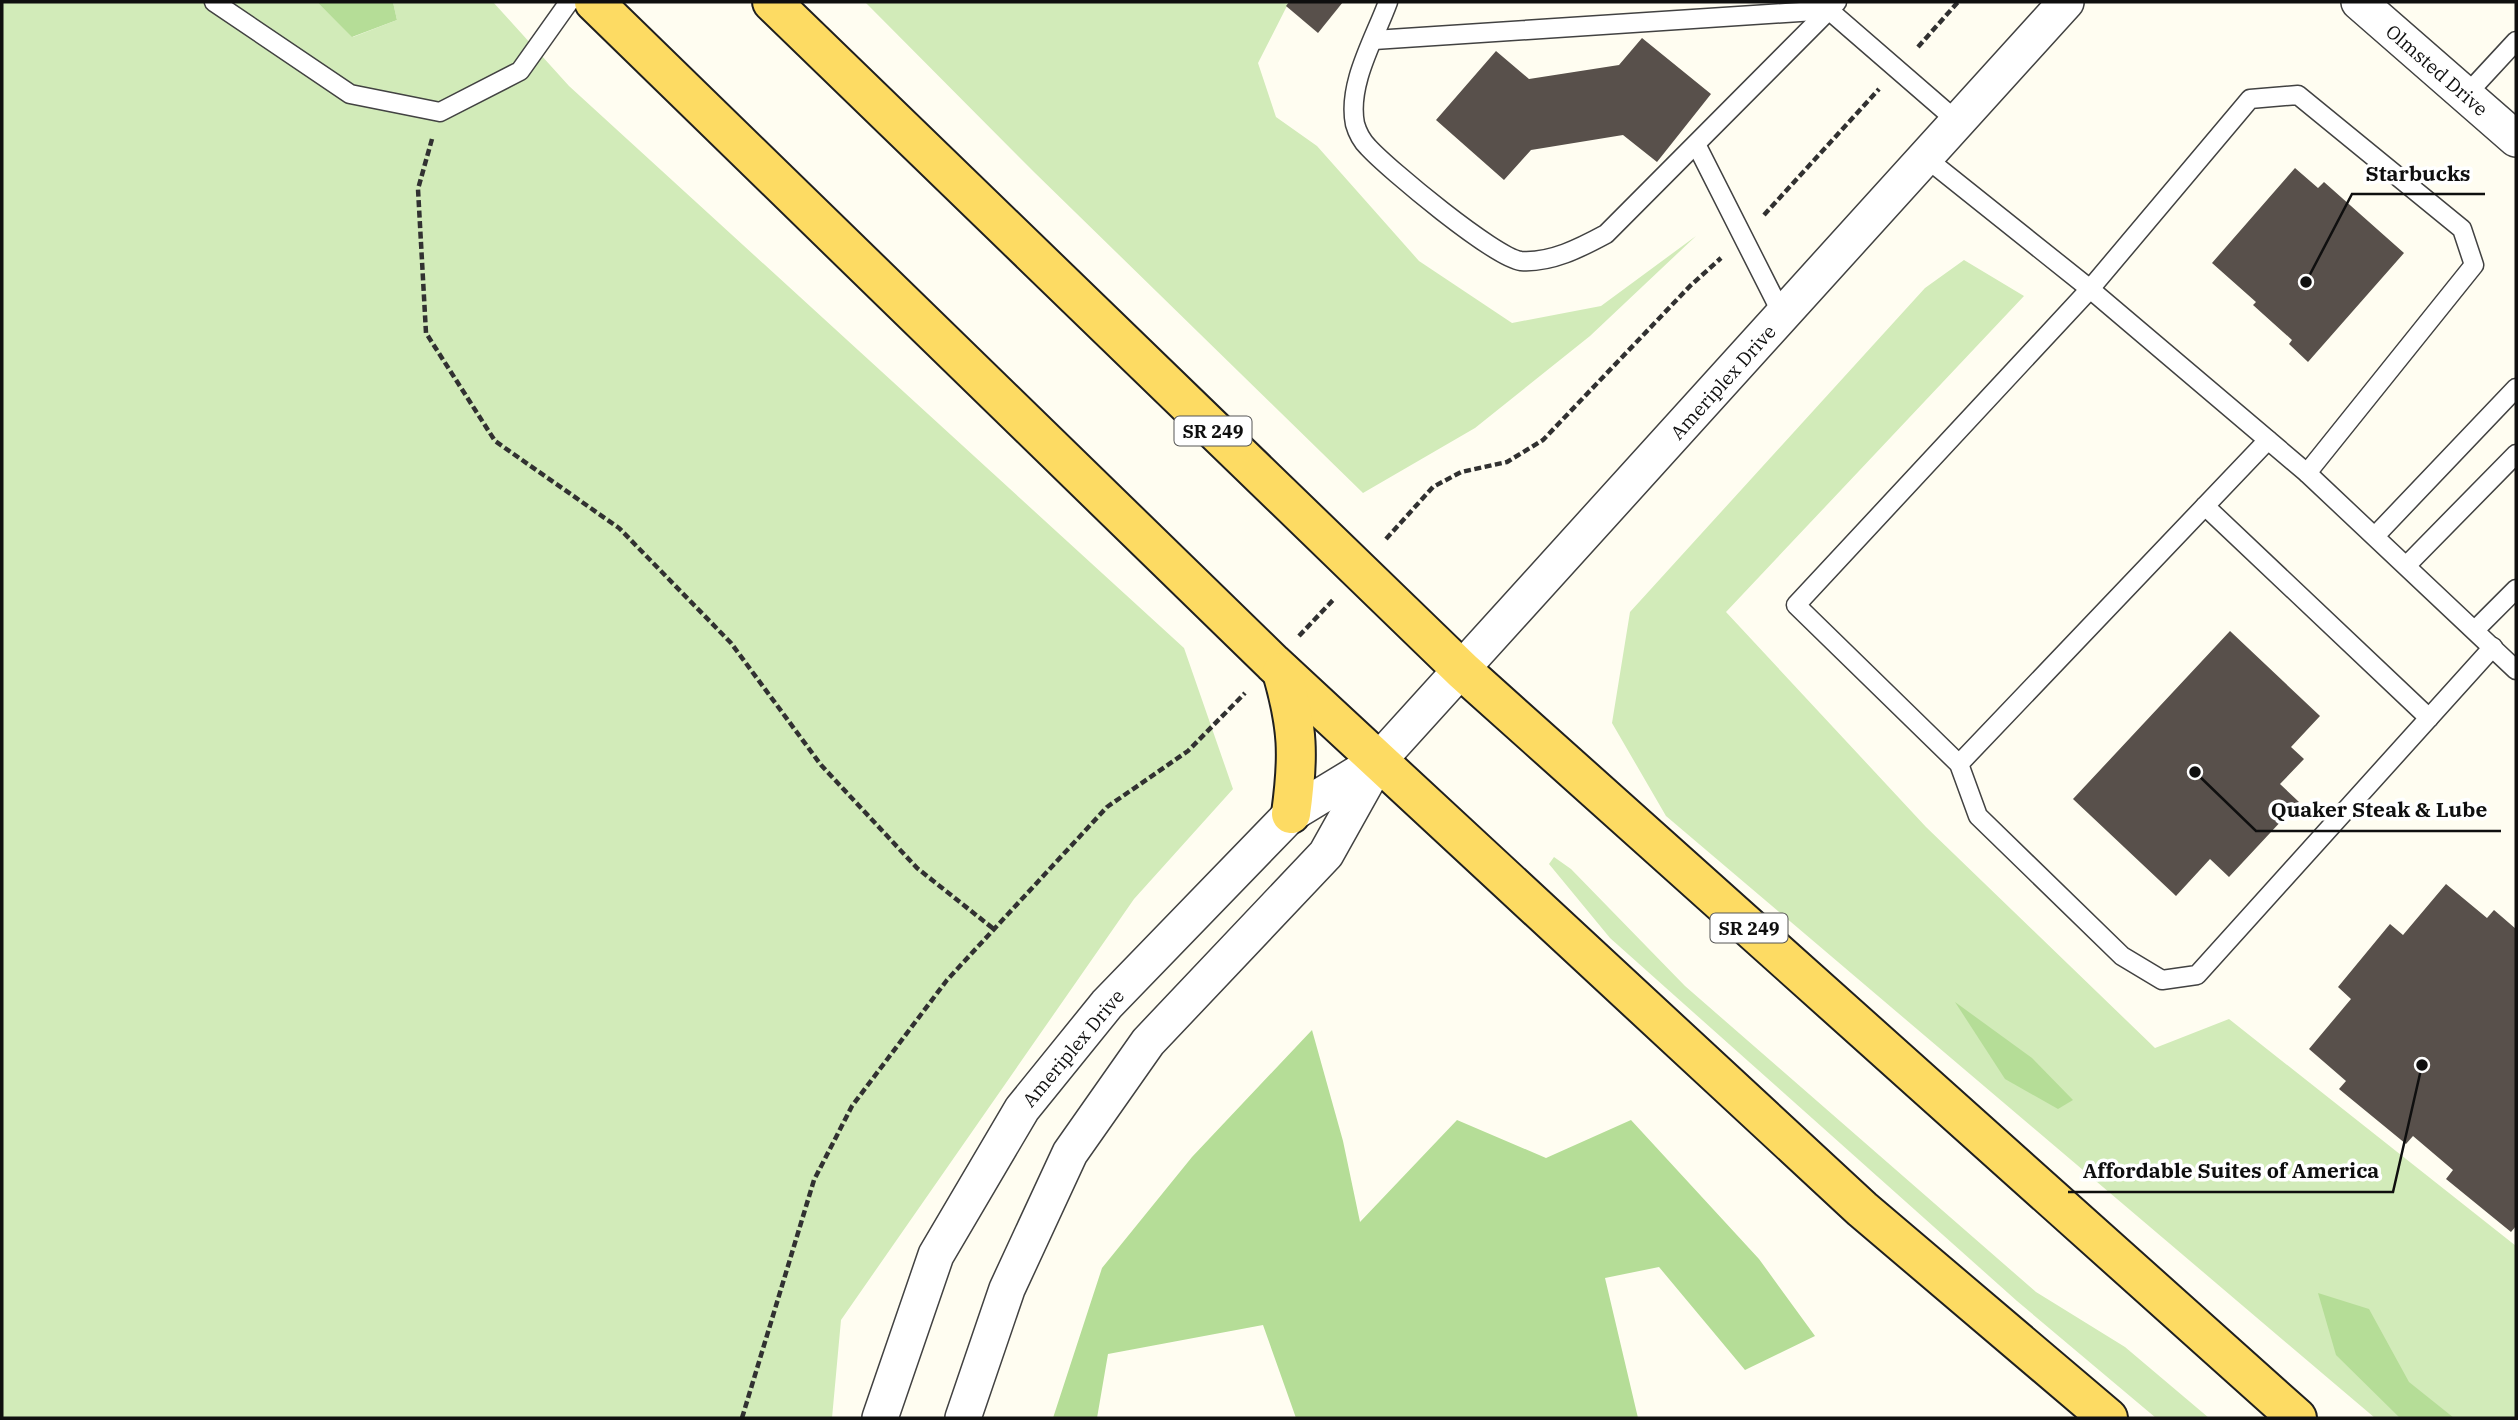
<svg xmlns="http://www.w3.org/2000/svg" width="2518" height="1420" font-family="'IBM Plex Serif',serif">
<style>
.green{fill:#d2ebb9}
.forest{fill:#b5dd97}
.building{fill:#58504b}
.lines{fill:none;stroke-linecap:round;stroke-linejoin:round}
.lane-casing{stroke:#424242;stroke-width:21}
.street-casing{stroke:#424242;stroke-width:38}
.primary-casing{stroke:#202020;stroke-width:42}
.path{stroke:#313131;stroke-width:4.5;stroke-dasharray:7 3.5;stroke-linecap:butt}
.lane{stroke:#fff;stroke-width:18}
.street{stroke:#fff;stroke-width:35}
.primary{stroke:#fddb63;stroke-width:38}
.labels{text-anchor:middle;dominant-baseline:central;stroke-width:7;stroke-linejoin:round;paint-order:stroke}
.shield{fill:#fff;stroke:#575757;stroke-width:2}
.shield-label{font-size:18px;font-weight:bold;fill:#0f0f0f}
.street-label{font-size:19px;fill:#0f0f0f;stroke:#fff}
.leader{fill:none;stroke:#0f0f0f;stroke-width:2.5}
.callout-dot{fill:#0f0f0f;stroke:#fff;stroke-width:2.5}
.callout-label{font-size:21px;text-anchor:middle;font-weight:bold;fill:#0f0f0f;stroke:#fff;stroke-width:7;stroke-linejoin:round;paint-order:stroke}
</style>
<rect width="100%" height="100%" fill="#fffdf1"/>
<g class="green">
<polygon points="2,2 317,2 353,37 397,20 393,2 493,2 569,86 1184,648 1233,789 1134,899 841,1320 832,1418 2,1418"/>
<polygon points="865,2 1289,2 1258,63 1276,117 1317,146 1419,261 1512,323 1601,306 1696,236 1590,336 1475,428 1363,493 1034,172"/>
<polygon points="1964,260 2024,296 1726,612 1926,827 2155,1048 2229,1019 2516,1246 2516,1418 2375,1418 1666,816 1612,723 1630,612 1925,288"/>
<polygon points="1554,857 1571,869 1685,986 2036,1292 2125,1347 2209,1418 2156,1418 2017,1301 1610,938 1549,864"/>
</g>
<g class="forest">
<polygon points="317,2 393,2 397,20 352,37"/>
<polygon points="1955,1002 2032,1058 2073,1100 2058,1109 2005,1079"/>
<polygon points="1312,1030 1343,1141 1360,1222 1457,1120 1546,1158 1631,1120 1759,1259 1815,1336 1745,1370 1659,1267 1605,1278 1638,1418 1296,1418 1263,1325 1108,1354 1097,1418 1053,1418 1102,1268 1192,1157"/>
<polygon points="2318,1293 2369,1309 2409,1382 2454,1418 2400,1418 2336,1355"/>
</g>
<g class="building">
<polygon points="1289,2 1343,2 1318,33 1286,6"/>
<polygon points="1642,38 1711,94 1657,162 1623,135 1531,150 1504,180 1436,120 1496,51 1529,79 1619,65"/>
<polygon points="2295,168 2318,188 2324,182 2404,253 2308,362 2289,344 2292,340 2253,305 2256,302 2212,263"/>
<polygon points="2230,631 2320,716 2291,747 2304,759 2280,784 2299,802 2229,877 2210,859 2176,896 2073,799"/>
<polygon points="2446,884 2487,918 2494,910 2516,929 2516,1226 2511,1232 2446,1179 2453,1170 2413,1136 2406,1144 2339,1089 2346,1081 2309,1049 2351,999 2338,987 2390,924 2403,935"/>
</g>
<g class="lines">
<g class="lane-casing">
<g id="lane">
<polyline points="214,2 350,94 440,112 520,71 569,2"/>
<path d="M1388 2C1375 38 1347 84 1355 124 1357 131 1362 141 1368 147 1388 169 1495 258 1521 261 1551 263 1580 248 1606 234L1837 2"/>
<polyline points="1823,5 1958,122"/>
<polyline points="1374,40 1830,10"/>
<polyline points="2466,95 2516,41"/>
<polyline points="1697,146 1783,316"/>
<polyline points="1926,158 2090,289 2307,473 2516,670"/>
<polyline points="2307,473 2474,265 2462,229 2298,95 2250,99 2090,289 1796,605 1959,764 1978,816 2122,956 2162,980 2197,975 2493,647"/>
<polyline points="2205,506 2429,718"/>
<polyline points="2376,535 2516,388"/>
<polyline points="2407,565 2516,454"/>
<polyline points="2475,630 2516,589"/>
<polyline points="1959,764 2268,440"/>
</g>
</g>
<g class="street-casing">
<g id="street">
<polyline points="2359,2 2516,139"/>
<polyline points="880,1418 936,1255 1022,1109 1107,1004 1291,814 1375,763"/>
<polyline points="963,1418 1007,1289 1070,1153 1148,1042 1326,854 1378,761 2066,2"/>
</g>
</g>
<g class="primary-casing">
<g id="primary">
<polyline points="594,2 1273,663 1862,1209 2108,1418"/>
<polyline points="772,2 1463,671 2297,1418"/>
<path d="M1282 672C1298 727 1299 756 1291 814"/>
</g>
</g>
<g class="path">
<polyline points="1918,47 1958,2"/>
<polyline points="432,139 418,189 426,333 495,441 619,528 731,643 821,765 917,868 995,930"/>
<polyline points="1764,215 1879,89"/>
<polyline points="1386,539 1433,487 1461,472 1507,462 1543,440 1690,286 1721,258"/>
<polyline points="1299,636 1334,599"/>
<polyline points="742,1418 814,1180 852,1106 947,980 1107,807 1188,751 1245,693"/>
</g>
<use href="#lane" class="lane"/>
<use href="#street" class="street"/>
<use href="#primary" class="primary"/>
</g>
<g class="labels">
<g class="shield">
<rect x="1174.5" y="416.5" width="77" height="29" rx="5"/>
<rect x="1710.5" y="913.5" width="77" height="29" rx="5"/>
</g>
<g class="shield-label">
<text x="1213" y="431">SR 249</text>
<text x="1749" y="928">SR 249</text>
</g>
<g class="street-label">
<text transform="translate(2437 70) rotate(41)">Olmsted Drive</text>
<text transform="translate(1723 382) rotate(-48)">Ameriplex Drive</text>
<text transform="translate(1073 1048) rotate(-50)">Ameriplex Drive</text>
</g>
</g>
<path class="leader" d="M2306 282L2352 194H2485M2195 772L2256 831H2501M2422 1065L2393 1192H2068"/>
<g class="callout-dot">
<circle cx="2306" cy="282" r="7"/>
<circle cx="2195" cy="772" r="7"/>
<circle cx="2422" cy="1065" r="7"/>
</g>
<g class="callout-label">
<text x="2418" y="181">Starbucks</text>
<text x="2379" y="817">Quaker Steak &amp; Lube</text>
<text x="2231" y="1178">Affordable Suites of America</text>
</g>
<rect width="2518" height="1420" fill="none" stroke="#0f0f0f" stroke-width="7"/>
</svg>
